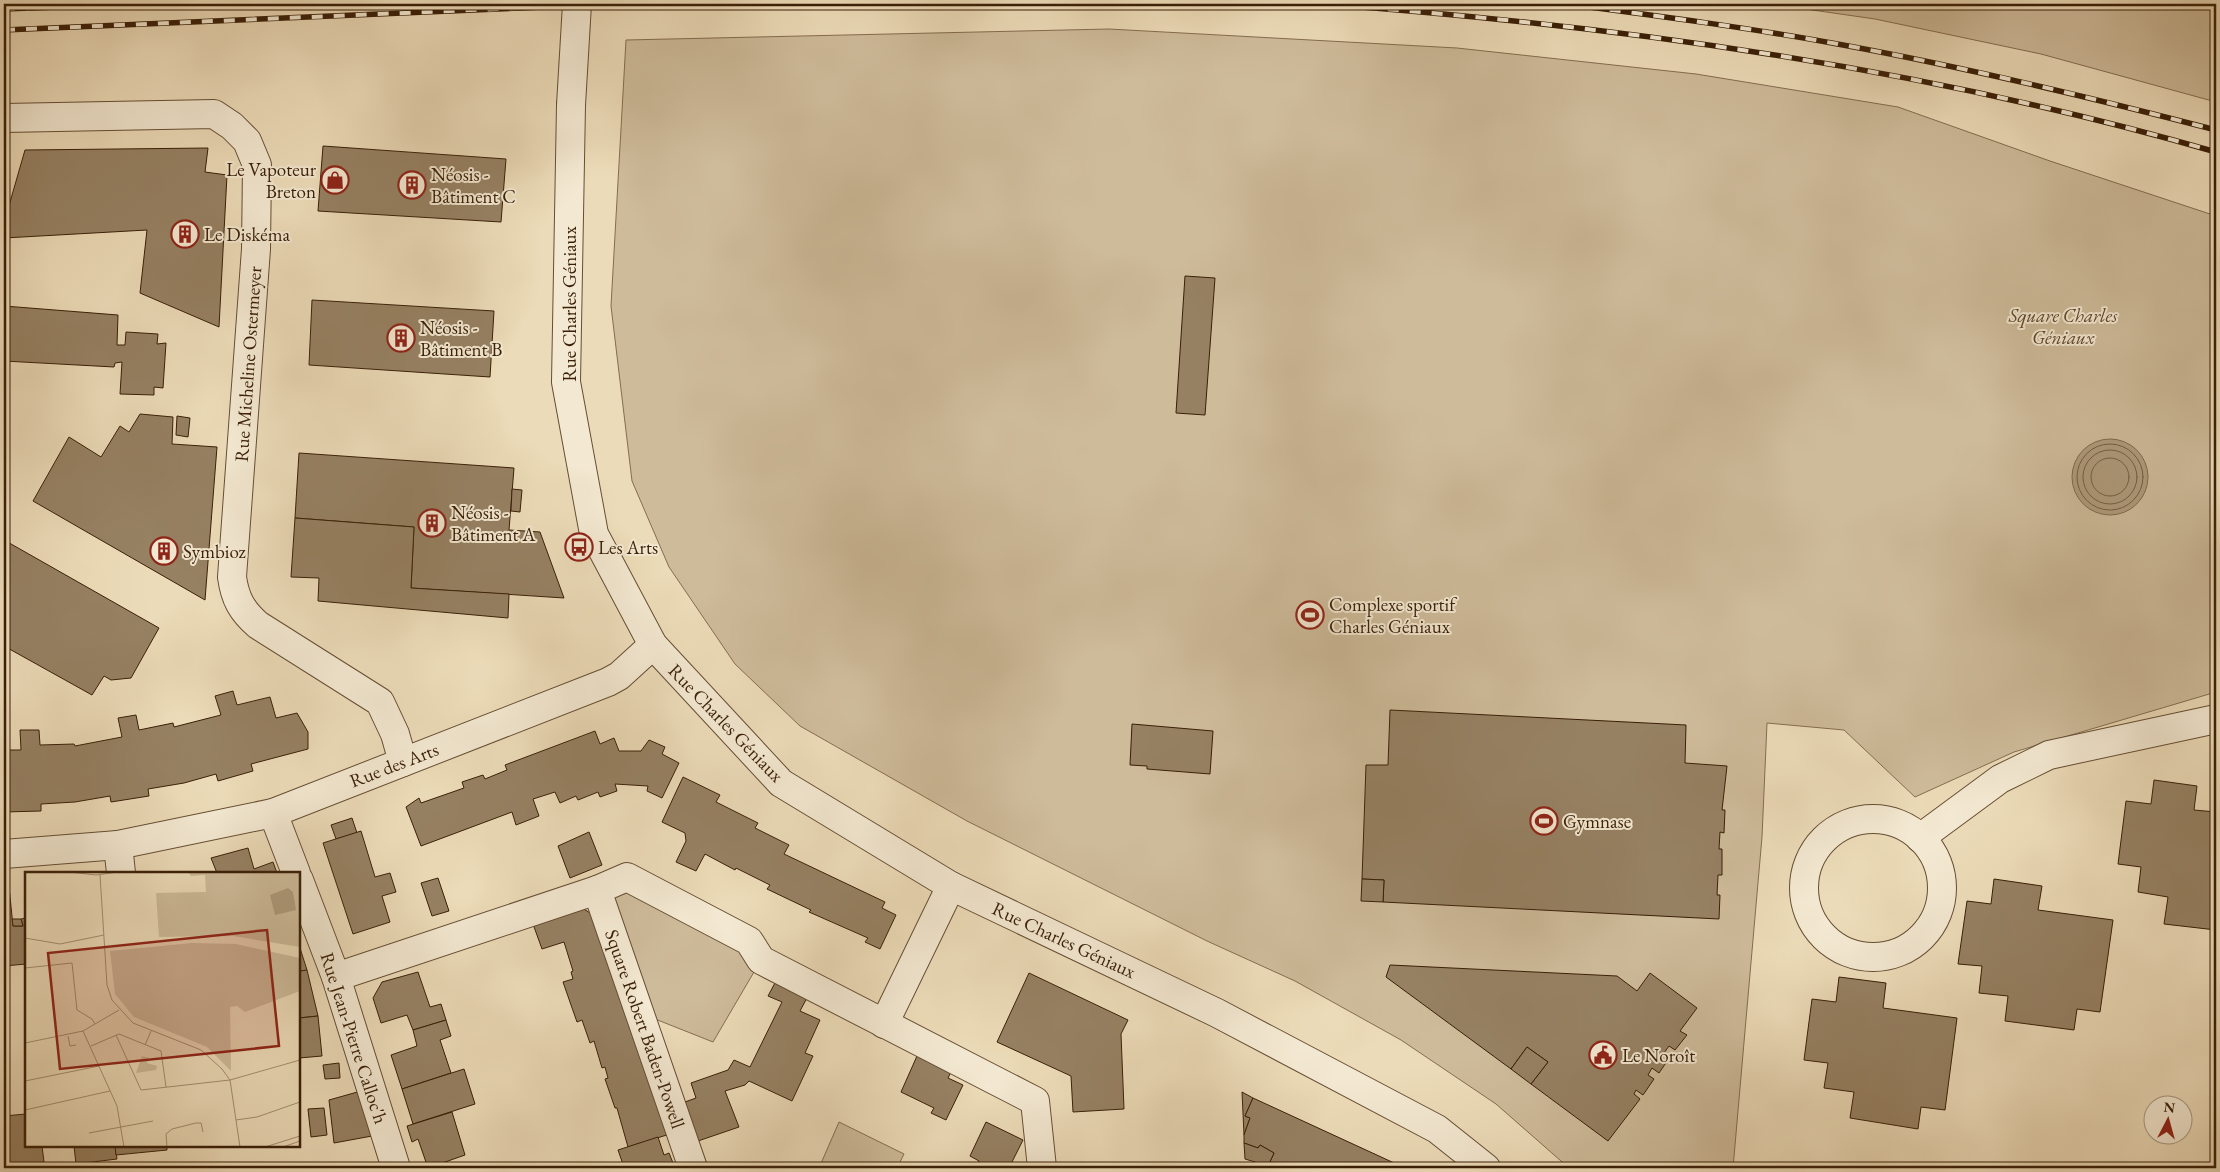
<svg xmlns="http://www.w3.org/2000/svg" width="2220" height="1172" font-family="'EB Garamond',serif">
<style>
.green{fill:#cebb9a;stroke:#846d50}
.water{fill:#af9b7c;stroke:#80694d}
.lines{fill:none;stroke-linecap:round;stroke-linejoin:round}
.shore{stroke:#745d42;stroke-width:1}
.building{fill:#968163;stroke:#391f07}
.minor-casing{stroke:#664e33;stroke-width:30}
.minor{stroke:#f3e8d1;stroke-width:28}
.rail-casing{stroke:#391f07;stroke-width:5.5}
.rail{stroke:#f3e8d1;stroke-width:4;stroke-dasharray:11;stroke-linecap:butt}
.minor-bridge-casing{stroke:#664e33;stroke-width:30;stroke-linecap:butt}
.minor-bridge{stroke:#f3e8d1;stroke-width:28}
.labels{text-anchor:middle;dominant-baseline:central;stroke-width:4;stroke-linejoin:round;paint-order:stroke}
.poi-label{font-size:19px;fill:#391f07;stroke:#f3e8d1;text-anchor:start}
.street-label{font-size:19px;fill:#391f07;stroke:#f3e8d1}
.park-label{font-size:19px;font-style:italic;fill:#5e462c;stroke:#f3e8d1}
.inset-road{fill:none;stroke:#a49071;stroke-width:1}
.view{fill:#8f2418;fill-opacity:0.15;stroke:#8f2418;stroke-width:2.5}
.inset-edge{fill:none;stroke:#391f07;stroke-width:2.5}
</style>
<rect width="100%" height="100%" fill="#ecdbb8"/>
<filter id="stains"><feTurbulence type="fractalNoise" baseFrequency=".004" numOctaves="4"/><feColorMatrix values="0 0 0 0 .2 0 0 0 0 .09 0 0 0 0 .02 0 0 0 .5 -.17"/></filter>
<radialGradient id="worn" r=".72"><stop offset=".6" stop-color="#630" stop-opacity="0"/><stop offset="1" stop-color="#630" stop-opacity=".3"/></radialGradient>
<g class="green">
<polygon points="1771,4 2216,4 2216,102 2041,54 1875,19"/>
<polygon points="1109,29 1457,48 1696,74 1898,107 2050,161 2216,216 2216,692 2014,752 1915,797 1844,730 1767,723 1762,837 1733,1168 1569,1168 1496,1104 1401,1040 1295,981 1207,941 967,821 800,726 735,664 669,567 632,481 611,306 626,40"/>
<polygon points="627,877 761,960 713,1042 640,1013 597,890"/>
<polygon points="839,1122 904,1154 897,1168 819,1168"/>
</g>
<circle class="water" cx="2110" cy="477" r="38"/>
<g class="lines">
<g class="shore">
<circle cx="2110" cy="477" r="33"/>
<circle cx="2110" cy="477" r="27"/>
<circle cx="2110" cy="477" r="19"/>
</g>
</g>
<g class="building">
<polygon points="323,146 506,159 501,222 318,211"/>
<polygon points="208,148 205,172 227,175 219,327 140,293 147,230 4,238 4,223 25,150"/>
<polygon points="1185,276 1215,278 1205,415 1176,413"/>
<polygon points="312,300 494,311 490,377 309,365"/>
<polygon points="4,306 118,315 117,345 125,345 126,332 158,334 157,344 166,343 163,388 154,387 154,395 120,394 122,362 115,363 114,367 4,361"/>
<polygon points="140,414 173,417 172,444 217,447 205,600 33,501 69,437 101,457 120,426 129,432"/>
<polygon points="177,416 190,418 188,437 176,435"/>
<polygon points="299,453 514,468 509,530 540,532 564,598 411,588 414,527 295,518"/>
<polygon points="512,489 522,490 520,512 511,511"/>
<polygon points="295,518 414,527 411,588 509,594 508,618 318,601 319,578 291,577"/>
<polygon points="4,540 159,628 131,678 111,680 104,676 92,695 4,646"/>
<polygon points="233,691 237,705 270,697 276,718 297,713 308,732 308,749 251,764 253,771 218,781 216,774 184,783 148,789 149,796 111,802 110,796 75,802 41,804 41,811 4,812 4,750 21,750 20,730 39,730 40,745 74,744 75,746 122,737 118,718 136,715 139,730 173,723 174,727 221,715 215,696"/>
<polygon points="1390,710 1686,725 1685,763 1727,766 1722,810 1725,810 1724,833 1720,832 1719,849 1722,849 1722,875 1718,875 1717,895 1720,895 1719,919 1383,902 1384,880 1362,879 1366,765 1388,765"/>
<polygon points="1132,724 1213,731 1210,774 1147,769 1147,766 1130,765"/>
<polygon points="595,731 600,744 614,738 619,751 641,751 649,740 665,747 662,754 679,763 662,798 647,791 648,786 615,784 617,791 600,797 598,792 578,800 576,796 560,803 555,792 533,799 539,816 516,825 512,812 421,846 406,807 419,798 421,803 464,788 462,782 483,775 485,779 507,770 505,765"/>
<polygon points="683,777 720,795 716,802 758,823 755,828 789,845 784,854 885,902 882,908 896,915 880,949 865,942 868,938 809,912 811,910 767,889 770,885 736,868 735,870 705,854 696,871 676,862 686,841 685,833 662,822"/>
<polygon points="2154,780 2197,786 2194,810 2216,812 2216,930 2164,924 2168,897 2138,892 2141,867 2118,864 2126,801 2151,804"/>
<polygon points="352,818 357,833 336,839 331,825"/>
<polygon points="361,831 375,877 390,873 396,892 382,896 390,922 353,934 323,843"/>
<polygon points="589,832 602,865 570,878 558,846"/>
<polygon points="248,848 254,869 273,862 277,873 217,873 211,858"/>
<polygon points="438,878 449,911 432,916 421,883"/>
<polygon points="1362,879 1384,880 1383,902 1361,901"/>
<polygon points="1994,879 2042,886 2038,910 2113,920 2100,1012 2077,1009 2074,1030 2005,1021 2008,996 1979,993 1982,966 1958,964 1967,901 1991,904"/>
<polygon points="4,887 9,887 13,926 23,926 21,919 26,918 26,964 4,966"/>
<polygon points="581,907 599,919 619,996 625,1013 630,1011 670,1134 628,1147 617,1108 615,1108 605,1079 608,1078 605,1067 602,1068 594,1041 590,1043 582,1020 577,1022 563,982 573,979 571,972 573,971 564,942 542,949 533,924"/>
<polygon points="12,919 21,919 23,926 13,926"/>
<polygon points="299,945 307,970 301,971 299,965"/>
<polygon points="299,965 301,971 307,970 318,1016 299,1018"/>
<polygon points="1390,965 1617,976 1637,991 1650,973 1697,1008 1680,1031 1687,1035 1675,1050 1669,1046 1664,1053 1670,1057 1659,1073 1652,1068 1648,1075 1654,1079 1643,1095 1636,1090 1634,1094 1640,1099 1608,1141 1531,1084 1548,1062 1527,1047 1511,1069 1386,977"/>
<polygon points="418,972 430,1007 441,1004 446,1020 413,1030 407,1015 381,1023 373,998 382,982"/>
<polygon points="1029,973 1128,1020 1121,1034 1124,1109 1073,1112 1071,1076 997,1042"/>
<polygon points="1839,977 1886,983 1883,1008 1957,1018 1945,1110 1921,1107 1918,1129 1850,1118 1854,1092 1824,1088 1828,1063 1804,1060 1812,999 1836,1002"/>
<polygon points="776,981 808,996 800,1011 820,1020 805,1053 813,1056 792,1101 749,1081 745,1085 725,1091 739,1127 698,1141 685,1102 696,1098 691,1083 728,1070 734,1060 750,1067 782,1002 768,996"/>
<polygon points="318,1016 322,1056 299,1058 299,1018"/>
<polygon points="446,1020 451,1036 440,1040 451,1073 402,1089 391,1055 417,1046 413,1030"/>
<polygon points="1527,1047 1548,1062 1531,1084 1511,1069"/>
<polygon points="917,1056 951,1072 948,1078 963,1085 946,1120 931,1113 934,1108 901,1092"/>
<polygon points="339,1063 340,1078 325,1079 323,1065"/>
<polygon points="464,1069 475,1104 413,1124 402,1089"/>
<polygon points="361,1091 372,1136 334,1143 329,1100"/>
<polygon points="1242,1092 1253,1098 1245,1116 1250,1118 1244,1135"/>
<polygon points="1253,1098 1405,1168 1273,1168 1268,1166 1274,1153 1260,1145 1258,1148 1244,1143 1244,1135 1250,1118 1245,1116"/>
<polygon points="324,1108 327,1135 311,1137 308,1109"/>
<polygon points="452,1112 465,1155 428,1168 418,1139 412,1142 407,1126"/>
<polygon points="26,1114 26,1146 42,1146 44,1162 4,1166 4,1116"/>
<polygon points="986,1122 1023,1140 1009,1168 975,1168 979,1161 970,1156"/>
<polygon points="658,1137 664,1155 669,1153 675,1168 632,1168 631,1165 624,1167 618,1150"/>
<polygon points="1244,1143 1258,1148 1260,1145 1274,1153 1268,1166 1245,1159"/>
<polygon points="74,1146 115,1146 117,1159 76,1164"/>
<polygon points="115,1146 167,1146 167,1150 116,1155"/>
</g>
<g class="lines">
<g class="minor-casing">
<g id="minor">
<polyline points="571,105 566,382 594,534 653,645 781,783 951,886 1217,1013 1437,1129 1486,1168"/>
<path d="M4 118 214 114 232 126 247 141 257 165 256 249 232 577C235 599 242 611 258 625L380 702 395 734 403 762"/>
<polyline points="273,813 296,873"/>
<circle cx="1873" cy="888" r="69"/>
<polyline points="1920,838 2000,779 2049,755 2216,719"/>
<polyline points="118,845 121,873"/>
<polyline points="4,854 118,845 273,813 608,682 619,676 653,645"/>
<polyline points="299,880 336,977 396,1168"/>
<polyline points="597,890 693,1168"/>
<polyline points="336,977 597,890 627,877 749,941 761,960 1035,1101 1042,1168"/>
<polyline points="884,1024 951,886"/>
</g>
</g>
<use href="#minor" class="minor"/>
<g class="rail-casing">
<g id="rail">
<path d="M1322 4C1623 26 1925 68 2216 152"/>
<path d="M1566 4C1659 16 1751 28 1843 45 1969 68 2093 98 2216 130"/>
<polyline points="4,9 138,4"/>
<polyline points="4,30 614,4"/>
</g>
</g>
<use href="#rail" class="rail"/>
<g class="minor-bridge-casing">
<polyline id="minor-bridge" points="571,105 577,4"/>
</g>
<use href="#minor-bridge" class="minor-bridge"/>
</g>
<defs>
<g id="shop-ring" transform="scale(1.4375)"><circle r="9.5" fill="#f3e8d1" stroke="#8f2418" stroke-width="1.5"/><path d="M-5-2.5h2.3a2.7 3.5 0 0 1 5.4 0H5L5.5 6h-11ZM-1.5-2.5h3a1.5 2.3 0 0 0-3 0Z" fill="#8f2418"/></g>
<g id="building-ring" transform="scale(1.4375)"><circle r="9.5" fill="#f3e8d1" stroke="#8f2418" stroke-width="1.5"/><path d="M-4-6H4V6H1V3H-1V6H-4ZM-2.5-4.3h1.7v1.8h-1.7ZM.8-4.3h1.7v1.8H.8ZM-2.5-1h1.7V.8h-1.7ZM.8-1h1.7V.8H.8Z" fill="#8f2418"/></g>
<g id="bus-ring" transform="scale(1.4375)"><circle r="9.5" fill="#f3e8d1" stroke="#8f2418" stroke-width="1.5"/><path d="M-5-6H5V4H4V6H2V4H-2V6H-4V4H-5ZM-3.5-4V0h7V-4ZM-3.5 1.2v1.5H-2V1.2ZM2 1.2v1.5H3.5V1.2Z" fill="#8f2418"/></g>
<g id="stadium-ring" transform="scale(1.4375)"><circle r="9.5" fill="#f3e8d1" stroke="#8f2418" stroke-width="1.5"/><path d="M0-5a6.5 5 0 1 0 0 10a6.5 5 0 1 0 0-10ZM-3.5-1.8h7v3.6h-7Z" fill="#8f2418"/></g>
<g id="civic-ring" transform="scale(1.4375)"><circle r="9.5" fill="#f3e8d1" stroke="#8f2418" stroke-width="1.5"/><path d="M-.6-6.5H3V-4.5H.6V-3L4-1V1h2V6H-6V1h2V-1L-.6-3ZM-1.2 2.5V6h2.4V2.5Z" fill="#8f2418"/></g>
</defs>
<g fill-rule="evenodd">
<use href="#shop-ring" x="335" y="180"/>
<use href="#building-ring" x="412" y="185"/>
<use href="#building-ring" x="185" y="234"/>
<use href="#building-ring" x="401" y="338"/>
<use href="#building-ring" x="432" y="523"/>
<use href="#bus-ring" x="579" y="547"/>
<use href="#building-ring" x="164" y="551"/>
<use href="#stadium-ring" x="1310" y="615"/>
<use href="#stadium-ring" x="1544" y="821"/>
<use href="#civic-ring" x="1603" y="1055"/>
</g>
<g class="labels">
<g class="poi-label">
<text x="316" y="169" text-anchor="end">Le Vapoteur<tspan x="316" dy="22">Breton</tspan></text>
<text x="431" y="174">Néosis -<tspan x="431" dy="22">Bâtiment C</tspan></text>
<text x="204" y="234">Le Diskéma</text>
<text x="420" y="327">Néosis -<tspan x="420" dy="22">Bâtiment B</tspan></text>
<text x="451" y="512">Néosis -<tspan x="451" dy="22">Bâtiment A</tspan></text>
<text x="598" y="547">Les Arts</text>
<text x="183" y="551">Symbioz</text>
<text x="1329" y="604">Complexe sportif<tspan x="1329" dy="22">Charles Géniaux</tspan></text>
<text x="1563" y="821">Gymnase</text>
<text x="1622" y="1055">Le Noroît</text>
</g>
<g class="street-label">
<text transform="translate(569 304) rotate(-90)">Rue Charles Géniaux</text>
<text transform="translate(248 364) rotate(-86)">Rue Micheline Ostermeyer</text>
<text transform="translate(726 723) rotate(46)">Rue Charles Géniaux</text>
<text transform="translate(394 765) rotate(-21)">Rue des Arts</text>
<text transform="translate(1064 940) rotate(25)">Rue Charles Géniaux</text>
<text transform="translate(645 1029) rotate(71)">Square Robert Baden-Powell</text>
<text transform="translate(354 1038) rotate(72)">Rue Jean-Pierre Calloc'h</text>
</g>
<g class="park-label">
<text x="2063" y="315">Square Charles<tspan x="2063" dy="22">Géniaux</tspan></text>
</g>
</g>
<g transform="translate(25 872)">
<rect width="275" height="275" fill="#ecdbb8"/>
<path d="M163 0H275V75L208 64 134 65 131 21 181 20 180 3 166 4ZM167 71 211 72 275 86V119L220 140 212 134 205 135 206 199 182 175 109 145 90 122 85 79ZM117 184 124 186 122 191 132 194 131 198 111 201Z" fill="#cebb9a"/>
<path d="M263 16 268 20 271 38 250 43 245 23Z" fill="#af9b7c"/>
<path class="inset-road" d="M44 0 71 3 93 0M75 3 82 113 87 128 108 151 176 178 197 197 205 208 215 275M0 66 35 72 79 63M0 96 47 91 52 138 67 147 70 152M58 159 92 234 99 275M91 163 116 218 205 208 275 188M43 164 45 174 51 173M0 171 58 159 94 138M120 173 126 159M66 174 94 162 136 179 141 215M0 209 74 194M0 238 85 219M211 248 232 245 275 230M64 261 128 249M142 275 141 262 147 257 171 251H176L178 260M240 275 275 264M258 275 275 269"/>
<path class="view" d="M242 58 254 174 35 197 23 81Z"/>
<rect width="275" height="275" class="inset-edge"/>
</g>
<rect width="2220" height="1172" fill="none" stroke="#ecdbb8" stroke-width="20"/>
<rect x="5" y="5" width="2210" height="1162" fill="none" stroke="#391f07" stroke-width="2.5"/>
<rect x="10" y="10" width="2200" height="1152" fill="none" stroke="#391f07"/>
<g transform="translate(2168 1120) rotate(6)"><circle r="24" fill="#f3e8d1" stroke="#a99880"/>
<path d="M0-4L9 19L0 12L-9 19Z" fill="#8f2418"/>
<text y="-8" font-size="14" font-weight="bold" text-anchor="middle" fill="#391f07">N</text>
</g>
<rect width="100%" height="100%" filter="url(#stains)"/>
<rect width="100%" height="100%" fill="url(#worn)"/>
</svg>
